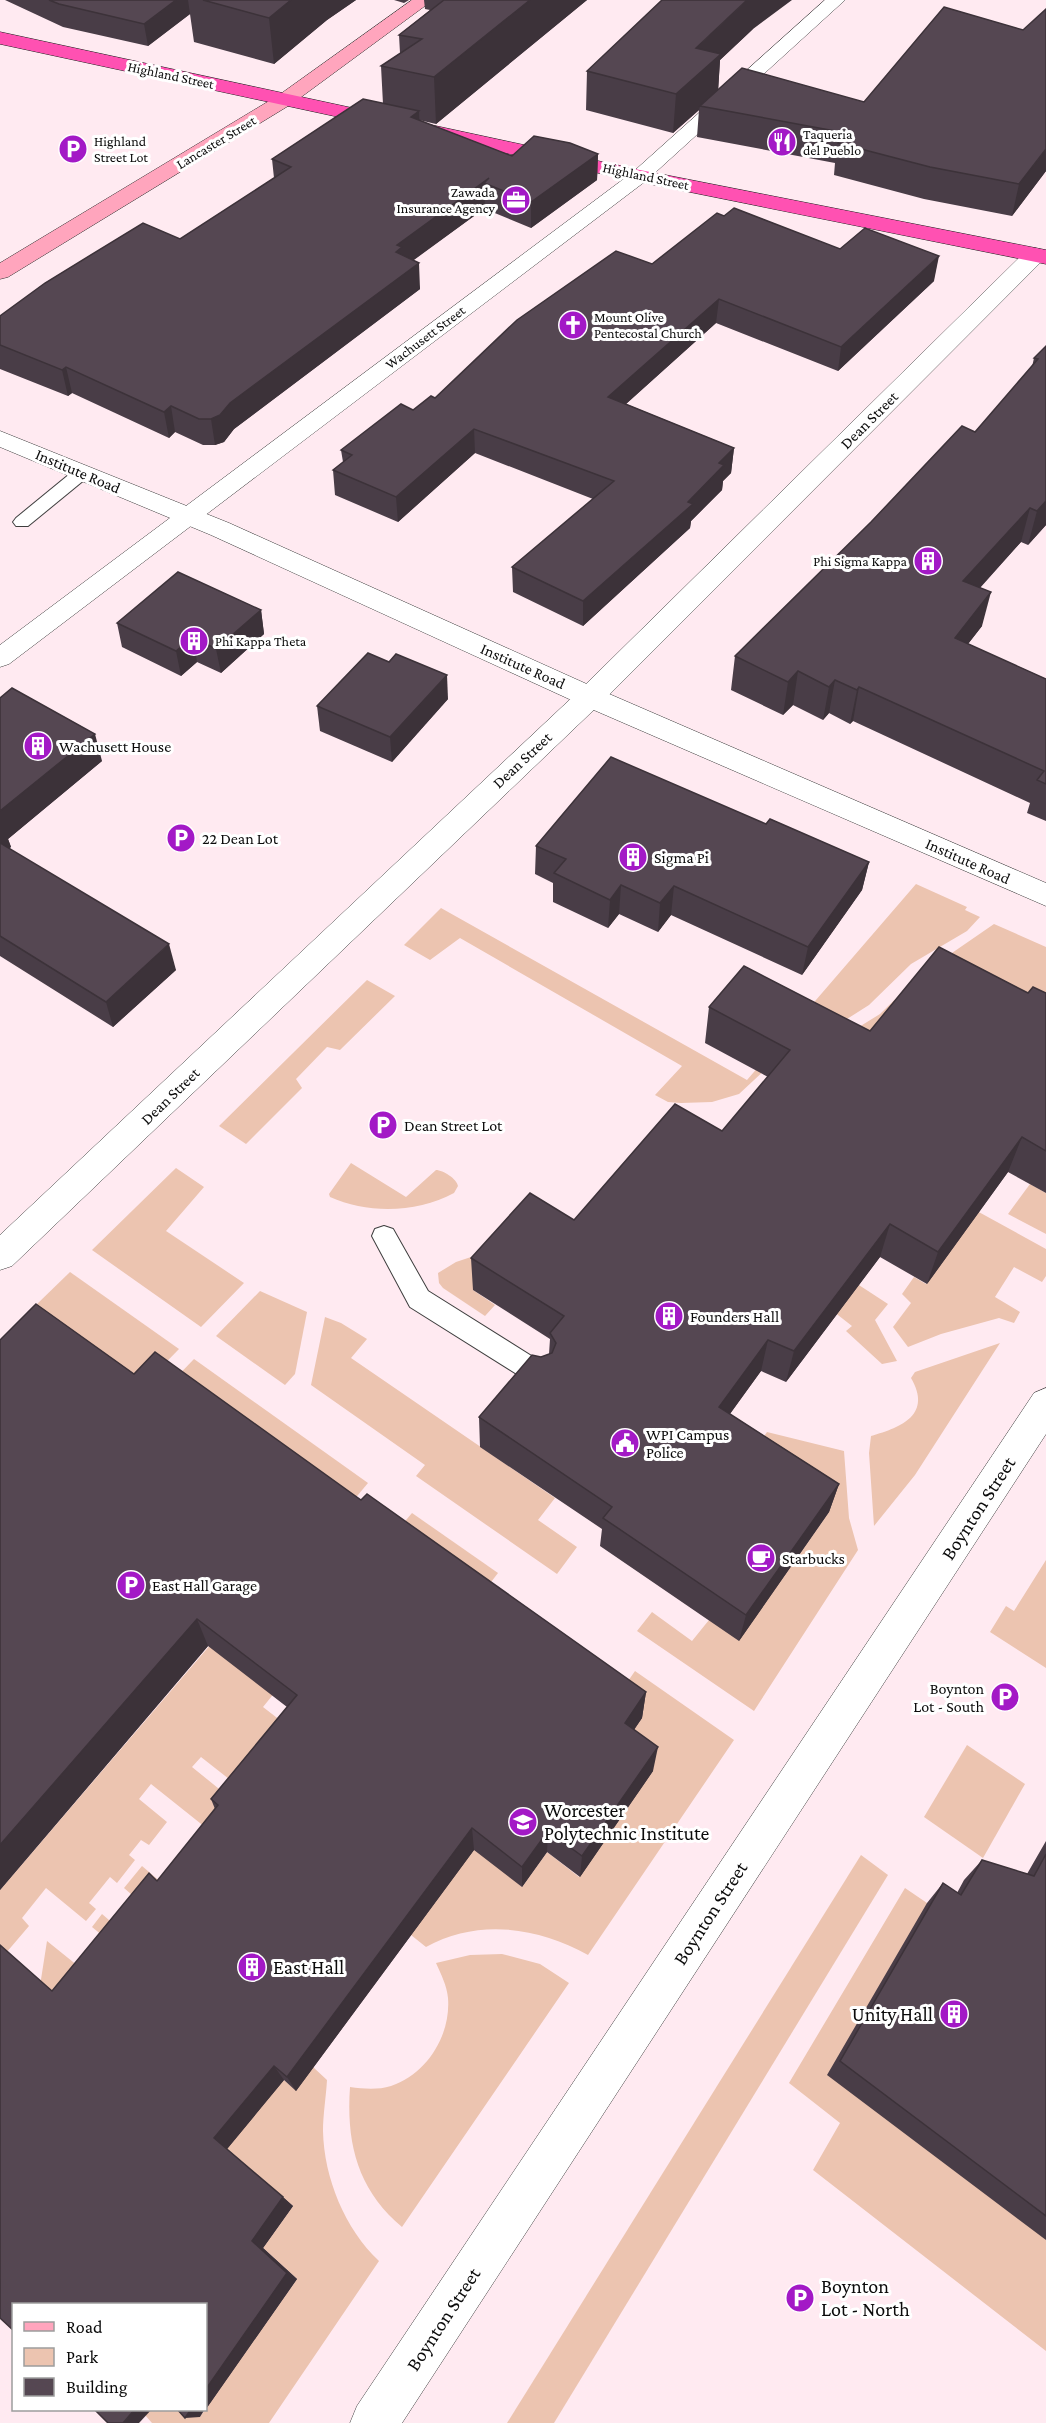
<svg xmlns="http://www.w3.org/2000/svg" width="1046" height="2423" font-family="'Crimson Pro',serif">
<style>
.green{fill:#ecc4b0;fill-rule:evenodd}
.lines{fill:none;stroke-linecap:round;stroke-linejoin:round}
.service-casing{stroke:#3e3e3e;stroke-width:2}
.minor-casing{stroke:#3e3e3e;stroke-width:1}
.tertiary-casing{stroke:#3e3e3e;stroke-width:1}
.secondary-casing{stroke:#2d2d2d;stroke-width:1}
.trunk-casing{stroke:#1c1c1c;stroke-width:1}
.service{fill:#fff;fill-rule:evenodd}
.minor{fill:#fff;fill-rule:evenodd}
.tertiary{fill:#fff;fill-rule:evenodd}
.secondary{fill:#ffa5bd;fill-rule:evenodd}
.trunk{fill:#ff51b2;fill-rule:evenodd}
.wall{fill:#493d47}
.shaded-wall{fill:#3c3239}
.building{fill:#554752;stroke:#3c3239;stroke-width:1.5}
.labels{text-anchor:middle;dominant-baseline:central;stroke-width:6;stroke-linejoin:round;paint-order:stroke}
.far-street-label{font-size:14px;fill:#0b0b0b;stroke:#fff}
.far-poi-label{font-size:14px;fill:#0b0b0b;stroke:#fff;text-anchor:start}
.street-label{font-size:16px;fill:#0b0b0b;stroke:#fff}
.poi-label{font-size:16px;fill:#0b0b0b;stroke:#fff;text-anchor:start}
.near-street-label{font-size:20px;fill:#0b0b0b;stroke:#fff}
.near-poi-label{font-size:20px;fill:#0b0b0b;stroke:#fff;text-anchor:start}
</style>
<rect width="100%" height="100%" fill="#ffeaf1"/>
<g class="green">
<polygon points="916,884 967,907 965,910 980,917 967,931 911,964 869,1005 836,1026 784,1052 739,1094 712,1102 681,1103 668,1102 655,1095 682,1066 460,938 430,960 404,945 441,908 747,1080"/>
<polygon points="994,924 1046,947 1046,1037 887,1035 833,1043 880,1014 920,975"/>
<polygon points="367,980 395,996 340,1050 327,1047 296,1079 302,1088 246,1144 219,1126"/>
<path d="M351 1163 406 1197 436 1170C443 1170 457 1179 458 1186L454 1193C417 1213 368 1214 330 1197L329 1194Z"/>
<polygon points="176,1168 204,1187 166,1231 244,1283 201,1327 92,1250"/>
<polygon points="1030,1184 1046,1193 1046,1234 1008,1214"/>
<polygon points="966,1205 1046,1249 1046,1276 1042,1282 1014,1267 995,1297 1020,1312 1014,1323 999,1318 941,1334 908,1347 893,1327 911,1303 902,1294 914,1277 926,1284"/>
<polygon points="480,1254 473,1290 495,1305 485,1316 443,1288 439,1283 438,1273 456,1262"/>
<polygon points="70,1272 179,1349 142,1387 0,1340"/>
<polygon points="842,1274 888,1304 875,1320 897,1361 882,1364 846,1331 852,1326 820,1301"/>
<polygon points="260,1291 307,1312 295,1374 285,1385 216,1336"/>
<polygon points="325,1317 341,1323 367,1339 351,1358 555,1498 538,1520 577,1547 557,1574 416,1476 425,1465 311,1385"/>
<path d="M1000 1343 915 1475 874 1526 869 1453 871 1436C903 1427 932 1414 911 1378L915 1372Z"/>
<polygon points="194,1359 368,1483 337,1520 167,1387"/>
<polygon points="767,1432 844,1451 849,1518 858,1550 754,1711 637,1631 652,1612 692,1641 709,1620 739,1640 829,1512 748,1460"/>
<polygon points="412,1513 498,1573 488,1586 391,1538"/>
<polygon points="1046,1560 1046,1668 990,1632 1006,1606 1014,1611"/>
<path d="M218 1636 280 1686 263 1707 303 1738 220 1839 151 1784 139 1799 167 1822 149 1845 141 1840 129 1855 135 1860 117 1883 110 1877 89 1903 96 1909 86 1921 46 1888 22 1918 29 1926 0 1960V1890ZM201 1757 243 1790 234 1801 192 1767Z"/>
<path d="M635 1671 734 1740 588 1955C538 1927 478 1918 426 1947L411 1935 441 1804 522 1887 547 1852 579 1877 621 1748 626 1684Z"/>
<polygon points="967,1745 1025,1784 983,1858 924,1817"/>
<polygon points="861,1855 888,1875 554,2423 507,2423"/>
<path d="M142 1866 176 1895 90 2000 106 2015 82 2044 37 2005 47 1941 78 1966 103 1936 92 1927 102 1914 131 1939 153 1913 124 1888ZM110 1944 120 1952 96 1982 86 1973Z"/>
<polygon points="905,1888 927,1903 1046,2240 1046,2351 813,2170 840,2123 789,2083"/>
<path d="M502 1954 540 1964 569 1983 402 2227C358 2190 346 2144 350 2087 364 2089 378 2090 391 2086 427 2074 451 2035 448 1998 447 1986 441 1974 436 1963L470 1955Z"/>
<path d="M313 2067 327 2080C326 2097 323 2115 323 2131 324 2178 345 2229 379 2261L269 2423H152L145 2415 149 2410H192L200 2417 297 2279 263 2248 293 2206 223 2145 284 2080 296 2090Z"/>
</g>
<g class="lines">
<g class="service-casing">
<g id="service">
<polygon points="83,467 89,468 92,472 89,476 28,526 16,526 13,522 16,518 77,468"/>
<polygon points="384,1226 393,1229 428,1291 549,1367 553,1375 549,1383 540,1386 531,1383 410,1307 372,1236 375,1229"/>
</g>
</g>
<g class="minor-casing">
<g id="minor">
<polygon points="825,0 845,0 647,180 9,664 0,667 0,645 633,172"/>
<polygon points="1035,248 1043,250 1046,255 1043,260 600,704 12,1266 0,1270 0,1235 580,690 1027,250"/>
<polygon points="1046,1388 1046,1434 402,2423 350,2423 357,2406 1034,1393"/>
</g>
</g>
<g class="tertiary-casing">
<polygon id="tertiary" points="0,431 229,523 600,690 1046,883 1046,906 580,704 211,535 0,447"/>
</g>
<g class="secondary-casing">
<polygon id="secondary" points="412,0 433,0 293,103 8,277 0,279 0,263 279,95"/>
</g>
<g class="trunk-casing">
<polygon id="trunk" points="0,32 640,170 1046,250 1046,264 640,182 0,44"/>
</g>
<use href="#service" class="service"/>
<use href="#minor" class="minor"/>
<use href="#tertiary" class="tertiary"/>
<use href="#secondary" class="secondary"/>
<use href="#trunk" class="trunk"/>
</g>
<g class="wall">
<polygon points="5,0 356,0 327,20 274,64 194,42 190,14 148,46 63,27"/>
<polygon points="394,0 409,0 404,3"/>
<polygon points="424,0 587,0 436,124 419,120 512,156 598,154 597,180 531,228 485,209 485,208 413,260 420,289 234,429 224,442 215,445 203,445 175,432 169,438 72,393 68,396 0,369 0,316 180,239 274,178 272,159 383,104 381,66 400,53 399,35 430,10 425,9"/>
<polygon points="753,29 720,60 718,90 1046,171 1012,216 924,199 834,175 835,163 697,137 699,110 673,133 586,110 587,71"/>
<polygon points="724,216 840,249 934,281 838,371 716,323 626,404 734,448 731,473 723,481 722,490 691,521 690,528 583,626 513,592 512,567 593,499 475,453 398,522 335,495 333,470 343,462 341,450 435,398 652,264"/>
<polygon points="1046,346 1046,525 1028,545 1021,542 980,588 982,626 968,644 1046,679 1046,821 1027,813 1030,803 853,721 850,724 829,713 823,720 793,705 783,715 731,690 735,656 975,432 1032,367 1034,358"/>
<polygon points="261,610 264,634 221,673 197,662 181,676 122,647 117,623"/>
<polygon points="0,698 102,761 8,839 11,847 9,848 176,970 113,1027 0,956"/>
<polygon points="448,699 392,762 320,731 317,706"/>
<polygon points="766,824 869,862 862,890 802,975 671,915 658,932 619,914 608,928 553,902 553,883 535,874 536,846"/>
<polygon points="1028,993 1046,993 1046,1193 1008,1172 927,1284 880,1257 786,1382 761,1371 730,1414 839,1484 829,1512 739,1641 600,1546 602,1529 480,1447 479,1417 541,1357 549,1354 550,1339 473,1290 471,1258 574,1220 722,1131 768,1077 705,1043 709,1007 870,1031"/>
<polygon points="0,1340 134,1374 361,1500 646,1692 642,1718 634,1730 653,1771 580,1877 547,1852 522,1887 474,1850 296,2091 284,2080 227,2149 293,2206 263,2248 297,2279 206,2409 206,2304 52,1991 157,1881 215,1809 211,1799 287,1707 208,1646 0,1890"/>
<polygon points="1046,1841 1046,2240 827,2075 927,1903 943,1883 957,1893 964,1880 982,1860 1027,1874"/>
</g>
<g class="shaded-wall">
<polygon points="176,0 188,0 190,14 148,46 144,24"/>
<polygon points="291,0 356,0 327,20 274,64 269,18"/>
<polygon points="530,0 587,0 436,124 434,77"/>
<polygon points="747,0 792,0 753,29 720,60 718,93 700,106 699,110 673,133 676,94 696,48"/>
<polygon points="419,111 420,137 411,117"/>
<polygon points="1046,149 1046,171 1012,216 1019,184"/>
<polygon points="598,154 597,180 531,228 531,202"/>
<polygon points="489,178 484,183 485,208 403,268 396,252 397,245"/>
<polygon points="939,256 934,281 838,371 841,347"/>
<polygon points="419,263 420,289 234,429 224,442 215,445 211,419 230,403"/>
<polygon points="719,299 716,323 607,421 608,397"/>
<polygon points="66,367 72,393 68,396 62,370"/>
<polygon points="171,406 175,432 169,438 164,412"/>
<polygon points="474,429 475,453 398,522 396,497"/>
<polygon points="734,448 731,473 723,481 722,490 691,521 690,528 583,626 583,601 688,502 719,463"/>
<polygon points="1046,501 1046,525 1028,545 1037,511"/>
<polygon points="1030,508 1021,542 955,615 963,581"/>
<polygon points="991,592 982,626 946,672 955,638"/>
<polygon points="261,610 264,634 221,673 216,649"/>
<polygon points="193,637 197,662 181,676 176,651"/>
<polygon points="798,671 793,705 783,715 788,682"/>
<polygon points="447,675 448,699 392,762 390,737"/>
<polygon points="835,680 829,713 823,720 829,687"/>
<polygon points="859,687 853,721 850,724 857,690"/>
<polygon points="95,734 102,761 8,839 11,847 0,856 0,811"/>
<polygon points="869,862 862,890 802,975 808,947"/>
<polygon points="621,885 619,914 608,928 610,900"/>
<polygon points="674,886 671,915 658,932 660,903"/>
<polygon points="169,944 176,970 113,1027 106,1002"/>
<polygon points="1022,1137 1008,1172 927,1284 938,1252"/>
<polygon points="890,1224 880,1257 786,1382 794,1351"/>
<polygon points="768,1340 761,1371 713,1437 719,1407"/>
<polygon points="839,1484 829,1512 739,1641 746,1615"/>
<polygon points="197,1619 208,1646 0,1890 0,1845"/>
<polygon points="646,1692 642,1718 621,1748 625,1723"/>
<polygon points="658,1747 653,1771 580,1877 582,1856"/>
<polygon points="472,1828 474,1850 296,2091 287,2077"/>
<polygon points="548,1831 547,1852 522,1887 522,1867"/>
<polygon points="274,2066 284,2080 227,2149 214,2138"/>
<polygon points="283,2197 293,2206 263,2248 297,2279 206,2409 206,2389 252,2241"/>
<polygon points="135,2409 152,2409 139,2423 123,2423"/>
<polygon points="191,2409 205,2409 200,2417 185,2418"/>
</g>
<g class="building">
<polygon points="49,0 176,0 144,24 59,4"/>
<polygon points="203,0 291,0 269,18"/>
<polygon points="444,0 530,0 434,77 381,66 422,39 399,35"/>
<polygon points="662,0 747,0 696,48 721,54 676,94 587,71"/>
<polygon points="944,7 1023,30 1046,9 1046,149 1019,184 930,167 838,143 846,133 700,106 742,68 864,102"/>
<polygon points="363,99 419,111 411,117 512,156 534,136 570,143 598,154 531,202 484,183 489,178 397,245 402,247 396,252 419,263 230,403 220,415 211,419 199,419 171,406 164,412 66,367 62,370 0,345 0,316 45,283 143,223 180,239 291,167 272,159"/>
<polygon points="734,208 840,249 865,228 939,256 841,347 719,299 608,397 734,448 719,463 724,465 688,502 693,504 583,601 512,567 614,481 474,429 396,497 333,470 352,455 341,450 401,404 413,410 431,396 435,398 517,320 616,251 652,264 717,213 724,216"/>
<polygon points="1046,346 1046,501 1037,511 1030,508 963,581 991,592 955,638 1046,679 1046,784 1037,780 1044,771 859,687 857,690 835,680 829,687 798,671 788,682 735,656 871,522 962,426 975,432 1038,359 1034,358"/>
<polygon points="178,572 261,610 216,649 193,637 176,651 117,623"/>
<polygon points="368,653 389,662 396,654 447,675 390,737 317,706"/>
<polygon points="12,688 95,734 0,811 0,698"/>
<polygon points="611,757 766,824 770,819 869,862 808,947 674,886 660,903 621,885 610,900 554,873 566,859 536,846"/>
<polygon points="0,843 169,944 106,1002 0,936"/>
<polygon points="939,947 1028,993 1033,987 1046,993 1046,1151 1022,1137 938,1252 890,1224 794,1351 768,1340 719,1407 839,1484 746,1615 603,1518 612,1507 479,1417 532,1355 541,1357 552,1353 556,1343 550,1333 564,1316 471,1258 530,1193 574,1220 675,1104 722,1131 790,1050 709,1007 744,966 870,1031"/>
<polygon points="36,1304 134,1374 155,1352 361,1500 367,1494 646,1692 625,1723 658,1747 582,1856 548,1831 522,1867 472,1828 287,2077 274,2066 214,2138 283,2197 252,2241 287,2273 206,2389 206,2304 14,2304 14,2331 0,2318 0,1945 52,1991 149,1873 157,1881 218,1805 211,1799 297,1695 197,1619 0,1845 0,1340"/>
<polygon points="1046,1854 1046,2216 840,2061 943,1883 961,1895 982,1860 1034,1876"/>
<polygon points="94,2409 135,2409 123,2423 108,2423"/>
<polygon points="177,2409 191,2409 185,2418"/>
</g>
<defs>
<g id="restaurant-disc" transform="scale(1.5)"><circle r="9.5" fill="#a319c6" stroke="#fff"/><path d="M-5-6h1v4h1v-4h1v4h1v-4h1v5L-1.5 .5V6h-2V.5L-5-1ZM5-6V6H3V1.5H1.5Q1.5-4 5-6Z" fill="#fff"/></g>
<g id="parking-disc" transform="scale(1.5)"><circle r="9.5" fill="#a319c6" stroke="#fff"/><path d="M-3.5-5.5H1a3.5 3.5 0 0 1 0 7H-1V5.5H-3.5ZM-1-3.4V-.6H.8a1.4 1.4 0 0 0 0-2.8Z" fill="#fff"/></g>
<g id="office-disc" transform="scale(1.5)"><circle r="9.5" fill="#a319c6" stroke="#fff"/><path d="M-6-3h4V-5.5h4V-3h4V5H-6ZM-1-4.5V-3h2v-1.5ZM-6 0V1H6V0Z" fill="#fff"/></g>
<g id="church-disc" transform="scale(1.5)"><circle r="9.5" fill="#a319c6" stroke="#fff"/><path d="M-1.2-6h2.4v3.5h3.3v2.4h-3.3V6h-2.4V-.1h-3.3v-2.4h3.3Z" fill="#fff"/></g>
<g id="building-disc" transform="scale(1.5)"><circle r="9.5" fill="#a319c6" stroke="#fff"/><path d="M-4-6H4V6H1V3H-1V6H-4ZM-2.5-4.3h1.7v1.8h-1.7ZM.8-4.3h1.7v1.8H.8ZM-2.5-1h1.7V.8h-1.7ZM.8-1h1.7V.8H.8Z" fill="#fff"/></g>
<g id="civic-disc" transform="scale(1.5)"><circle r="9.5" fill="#a319c6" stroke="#fff"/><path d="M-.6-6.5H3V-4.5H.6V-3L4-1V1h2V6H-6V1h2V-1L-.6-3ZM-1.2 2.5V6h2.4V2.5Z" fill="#fff"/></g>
<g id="cafe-disc" transform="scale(1.5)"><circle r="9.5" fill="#a319c6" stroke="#fff"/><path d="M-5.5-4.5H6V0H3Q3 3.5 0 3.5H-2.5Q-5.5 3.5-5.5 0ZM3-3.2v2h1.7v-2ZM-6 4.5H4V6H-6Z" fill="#fff"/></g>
<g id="university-disc" transform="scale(1.5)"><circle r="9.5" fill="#a319c6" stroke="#fff"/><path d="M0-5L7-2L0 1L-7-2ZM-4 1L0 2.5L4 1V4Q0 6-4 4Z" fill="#fff"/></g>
</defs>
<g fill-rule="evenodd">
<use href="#restaurant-disc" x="782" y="142"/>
<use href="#parking-disc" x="73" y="149"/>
<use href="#office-disc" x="516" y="200"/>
<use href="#church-disc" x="573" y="325"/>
<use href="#building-disc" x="928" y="561"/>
<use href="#building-disc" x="194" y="641"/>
<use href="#building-disc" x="38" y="746"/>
<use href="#parking-disc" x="181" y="838"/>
<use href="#building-disc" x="633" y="857"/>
<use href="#parking-disc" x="383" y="1125"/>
<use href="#building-disc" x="669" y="1316"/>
<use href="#civic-disc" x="625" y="1443"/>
<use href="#cafe-disc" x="761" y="1558"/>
<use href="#parking-disc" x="131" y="1585"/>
<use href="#parking-disc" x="1005" y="1697"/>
<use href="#university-disc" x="523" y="1822"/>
<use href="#building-disc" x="252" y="1967"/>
<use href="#building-disc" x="954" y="2014"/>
<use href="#parking-disc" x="800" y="2298"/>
</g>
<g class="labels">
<g class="far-street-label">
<text transform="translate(171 75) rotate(12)">Highland Street</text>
<text transform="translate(216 142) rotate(-31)">Lancaster Street</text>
<text transform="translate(646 176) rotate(12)">Highland Street</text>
<text transform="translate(425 337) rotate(-37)">Wachusett Street</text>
</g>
<g class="far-poi-label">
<text x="803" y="134">Taqueria<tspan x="803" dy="16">del Pueblo</tspan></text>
<text x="94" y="141">Highland<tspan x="94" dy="16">Street Lot</tspan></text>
<text x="495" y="192" text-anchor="end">Zawada<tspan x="495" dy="16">Insurance Agency</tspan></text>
<text x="594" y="317">Mount Olive<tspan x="594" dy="16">Pentecostal Church</tspan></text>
<text x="907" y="561" text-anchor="end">Phi Sigma Kappa</text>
<text x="215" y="641">Phi Kappa Theta</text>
</g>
<g class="street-label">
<text transform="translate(869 420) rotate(-45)">Dean Street</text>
<text transform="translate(78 471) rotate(23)">Institute Road</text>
<text transform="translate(523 666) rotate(24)">Institute Road</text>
<text transform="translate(522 760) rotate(-43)">Dean Street</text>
<text transform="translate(968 861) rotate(24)">Institute Road</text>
<text transform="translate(170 1096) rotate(-44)">Dean Street</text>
</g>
<g class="poi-label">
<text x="59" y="746">Wachusett House</text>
<text x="202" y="838">22 Dean Lot</text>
<text x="654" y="857">Sigma Pi</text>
<text x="404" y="1125">Dean Street Lot</text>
<text x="690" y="1316">Founders Hall</text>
<text x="646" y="1434">WPI Campus<tspan x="646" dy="18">Police</tspan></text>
<text x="782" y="1558">Starbucks</text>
<text x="152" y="1585">East Hall Garage</text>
<text x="984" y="1688" text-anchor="end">Boynton<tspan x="984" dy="18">Lot - South</tspan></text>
</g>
<g class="near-street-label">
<text transform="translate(978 1508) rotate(-57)">Boynton Street</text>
<text transform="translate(710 1913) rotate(-57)">Boynton Street</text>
<text transform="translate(443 2319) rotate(-57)">Boynton Street</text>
</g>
<g class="near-poi-label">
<text x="544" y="1810">Worcester<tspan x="544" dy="23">Polytechnic Institute</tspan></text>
<text x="273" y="1967">East Hall</text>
<text x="933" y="2014" text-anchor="end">Unity Hall</text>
<text x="821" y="2286">Boynton<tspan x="821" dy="23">Lot - North</tspan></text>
</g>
</g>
<rect x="12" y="2303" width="195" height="108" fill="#ffffff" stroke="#9d9d9d" stroke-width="1.5"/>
<rect x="24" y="2322" width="30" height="9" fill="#ffa5bd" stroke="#9d9d9d" stroke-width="1.5"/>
<text x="66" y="2333" font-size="18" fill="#0b0b0b">Road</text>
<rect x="24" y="2348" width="30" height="18" fill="#ecc4b0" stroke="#9d9d9d" stroke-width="1.5"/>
<text x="66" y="2363" font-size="18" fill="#0b0b0b">Park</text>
<rect x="24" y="2378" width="30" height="18" fill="#554752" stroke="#9d9d9d" stroke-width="1.5"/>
<text x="66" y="2393" font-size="18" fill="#0b0b0b">Building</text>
</svg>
